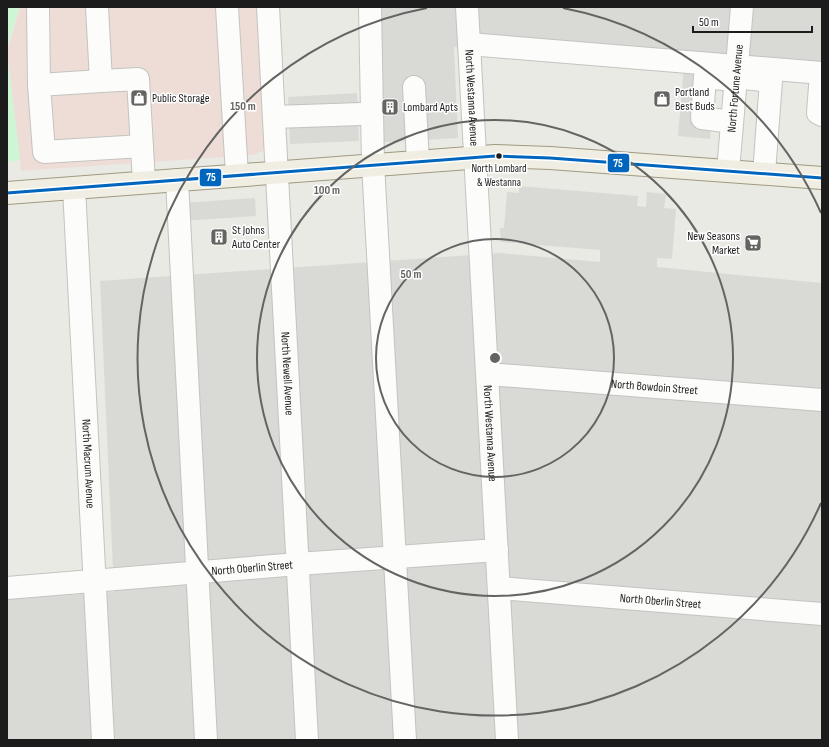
<svg xmlns="http://www.w3.org/2000/svg" width="829" height="747" font-family="'Sofia Sans Condensed',sans-serif">
<style>
.residential{fill:#d9d9d6}
.commercial{fill:#eeddd7}
.park{fill:#cef5d4}
.lines{fill:none;stroke-linecap:round;stroke-linejoin:round}
.minor-casing{stroke:#c3c3c0;stroke-width:24}
.major-casing{stroke:#a09a81;stroke-width:24}
.minor{stroke:#fcfcfb;stroke-width:22}
.major{stroke:#f0ede3;stroke-width:22}
.bus-1-casing{stroke:#fff;stroke-width:6}
.bus-1{stroke:#0065bd;stroke-width:3}
.ring{fill:none;stroke:#646462;stroke-width:2}
.bus-dot{fill:#1c1c1c;stroke:#fff;stroke-width:1.5}
.labels{text-anchor:middle;dominant-baseline:central;stroke-width:3;stroke-linejoin:round;paint-order:stroke}
.bus-label{font-size:11px;fill:#1c1c1c;stroke:#fff}
.street-label{font-size:12px;fill:#1c1c1c;stroke:#fff}
.poi-label{font-size:12px;fill:#1c1c1c;stroke:#fff;text-anchor:start}
.centre{fill:#646462;stroke:#fff;stroke-width:2}
.ring-label{font-size:12px;text-anchor:middle;font-weight:bold;fill:#646462;stroke:#fff;stroke-width:3;stroke-linejoin:round;paint-order:stroke}
.line-badge{stroke:#fff;stroke-width:1.5}
.badge-label{font-size:11px;text-anchor:middle;font-weight:bold;fill:#fff}
</style>
<rect width="100%" height="100%" fill="#eaeae4"/>
<g class="residential">
<polygon points="361,7 822,7 822,76 716,68 710,139 678,136 684,66 454,47 458,138 369,143"/>
<polygon points="357,93 359,141 290,144 288,97"/>
<polygon points="519,186 638,196 637,206 646,207 647,192 666,194 664,208 676,209 672,259 657,258 657,267 822,283 822,740 7,740 7,599 114,592 100,281 500,253 600,262 600,250 501,242 500,228 504,228 507,192 519,193"/>
<polygon points="255,198 256,216 182,221 181,203"/>
</g>
<polygon class="commercial" points="20,7 259,7 267,144 263,151 253,155 21,171 7,52"/>
<g class="park">
<polygon points="7,7 20,7 7,47"/>
<polygon points="7,52 20,160 7,162"/>
</g>
<g class="lines">
<g class="minor-casing">
<g id="minor">
<polyline points="38,7 39,85"/>
<polyline points="97,7 101,81 138,79 144,182"/>
<polyline points="227,7 237,175"/>
<path id="s1" d="M268 7 307 740"/>
<polyline points="370,7 373,164 405,740"/>
<path id="s2" d="M467 7 507 740"/>
<polyline points="469,44 822,73"/>
<polyline points="821,73 818,113 822,115"/>
<polyline points="744,78 771,81 764,173"/>
<polyline points="101,81 39,85 44,152 142,146"/>
<polyline points="414,87 418,161"/>
<polyline points="274,117 361,114"/>
<polyline points="732,122 702,118 705,77 733,80"/>
<path id="s3" d="M728 171 742 7"/>
<polyline points="177,180 206,740"/>
<path id="s4" d="M74 188 103 740"/>
<path id="s5" d="M488 374 822 400"/>
<path id="s6" d="M7 588 298 564 497 550"/>
<path id="s7" d="M499 588 822 614"/>
</g>
</g>
<g class="major-casing">
<polyline id="major" points="7,193 495,156 550,158 822,178"/>
</g>
<use href="#minor" class="minor"/>
<use href="#major" class="major"/>
<g class="bus-1-casing">
<polyline id="bus-1" points="7,193 495,156 550,158 822,178"/>
</g>
<use href="#bus-1" class="bus-1"/>
</g>
<g class="ring">
<circle cx="495" cy="358" r="119"/>
<circle cx="495" cy="358" r="238"/>
<path d="M821 503A357 357 0 1 1 427 8M563 8A357 357 0 0 1 821 213"/>
</g>
<defs>
<g id="shop-square" transform="scale(0.9)"><rect x="-9" y="-9" width="18" height="18" rx="4" fill="#646462" stroke="#fff"/><path d="M-5-2.5h2.3a2.7 3.5 0 0 1 5.4 0H5L5.5 6h-11ZM-1.5-2.5h3a1.5 2.3 0 0 0-3 0Z" fill="#fff"/></g>
<g id="building-square" transform="scale(0.9)"><rect x="-9" y="-9" width="18" height="18" rx="4" fill="#646462" stroke="#fff"/><path d="M-4-6H4V6H1V3H-1V6H-4ZM-2.5-4.3h1.7v1.8h-1.7ZM.8-4.3h1.7v1.8H.8ZM-2.5-1h1.7V.8h-1.7ZM.8-1h1.7V.8H.8Z" fill="#fff"/></g>
<g id="supermarket-square" transform="scale(0.9)"><rect x="-9" y="-9" width="18" height="18" rx="4" fill="#646462" stroke="#fff"/><path d="M-6-5.5h2.5l.6 2H6L4.5 2H-2.5L-4.4-4H-6ZM-1.5 3.2a1.3 1.3 0 1 0 .1 0ZM3 3.2a1.3 1.3 0 1 0 .1 0Z" fill="#fff"/></g>
</defs>
<g fill-rule="evenodd">
<use href="#shop-square" x="139" y="98"/>
<use href="#shop-square" x="662" y="99"/>
<use href="#building-square" x="390" y="107"/>
<use href="#building-square" x="219" y="237"/>
<use href="#supermarket-square" x="753" y="243"/>
</g>
<circle class="bus-dot" cx="499" cy="156" r="3.5"/>
<g class="labels">
<g class="bus-label">
<text x="499" y="168">North Lombard<tspan x="499" dy="14">&amp; Westanna</tspan></text>
</g>
<g class="street-label">
<text stroke="none"><textPath href="#s3" startOffset="83">North Fortune Avenue</textPath></text>
<text stroke="none"><textPath href="#s2" startOffset="91">North Westanna Avenue</textPath></text>
<text stroke="none"><textPath href="#s1" startOffset="367">North Newell Avenue</textPath></text>
<text stroke="none"><textPath href="#s5" startOffset="167">North Bowdoin Street</textPath></text>
<text stroke="none"><textPath href="#s2" startOffset="427">North Westanna Avenue</textPath></text>
<text stroke="none"><textPath href="#s4" startOffset="276">North Macrum Avenue</textPath></text>
<text stroke="none"><textPath href="#s6" startOffset="246">North Oberlin Street</textPath></text>
<text stroke="none"><textPath href="#s7" startOffset="162">North Oberlin Street</textPath></text>
</g>
<g class="poi-label">
<text x="675" y="92">Portland<tspan x="675" dy="14">Best Buds</tspan></text>
<text x="152" y="98">Public Storage</text>
<text x="403" y="107">Lombard Apts</text>
<text x="232" y="230">St Johns<tspan x="232" dy="14">Auto Center</tspan></text>
<text x="740" y="236" text-anchor="end">New Seasons<tspan x="740" dy="14">Market</tspan></text>
</g>
</g>
<circle cx="495" cy="358" r="6" class="centre"/>
<g class="ring-label">
<text x="243" y="110">150 m</text>
<text x="327" y="194">100 m</text>
<text x="411" y="278">50 m</text>
</g>
<g class="line-badge">
<rect x="607" y="153" width="23" height="20" rx="4" fill="#0065bd"/>
<rect x="199" y="168" width="23" height="19" rx="4" fill="#0065bd"/>
</g>
<g class="badge-label">
<text x="618" y="167">75</text>
<text x="211" y="181">75</text>
</g>
<rect width="829" height="747" fill="none" stroke="#1c1c1c" stroke-width="16"/>
<path d="M693 26v6h119v-6" fill="none" stroke="#1c1c1c" stroke-width="2"/>
<text x="699" y="26" font-size="12" fill="#1c1c1c" stroke="#ffffff" stroke-width="3" paint-order="stroke">50 m</text>
</svg>
